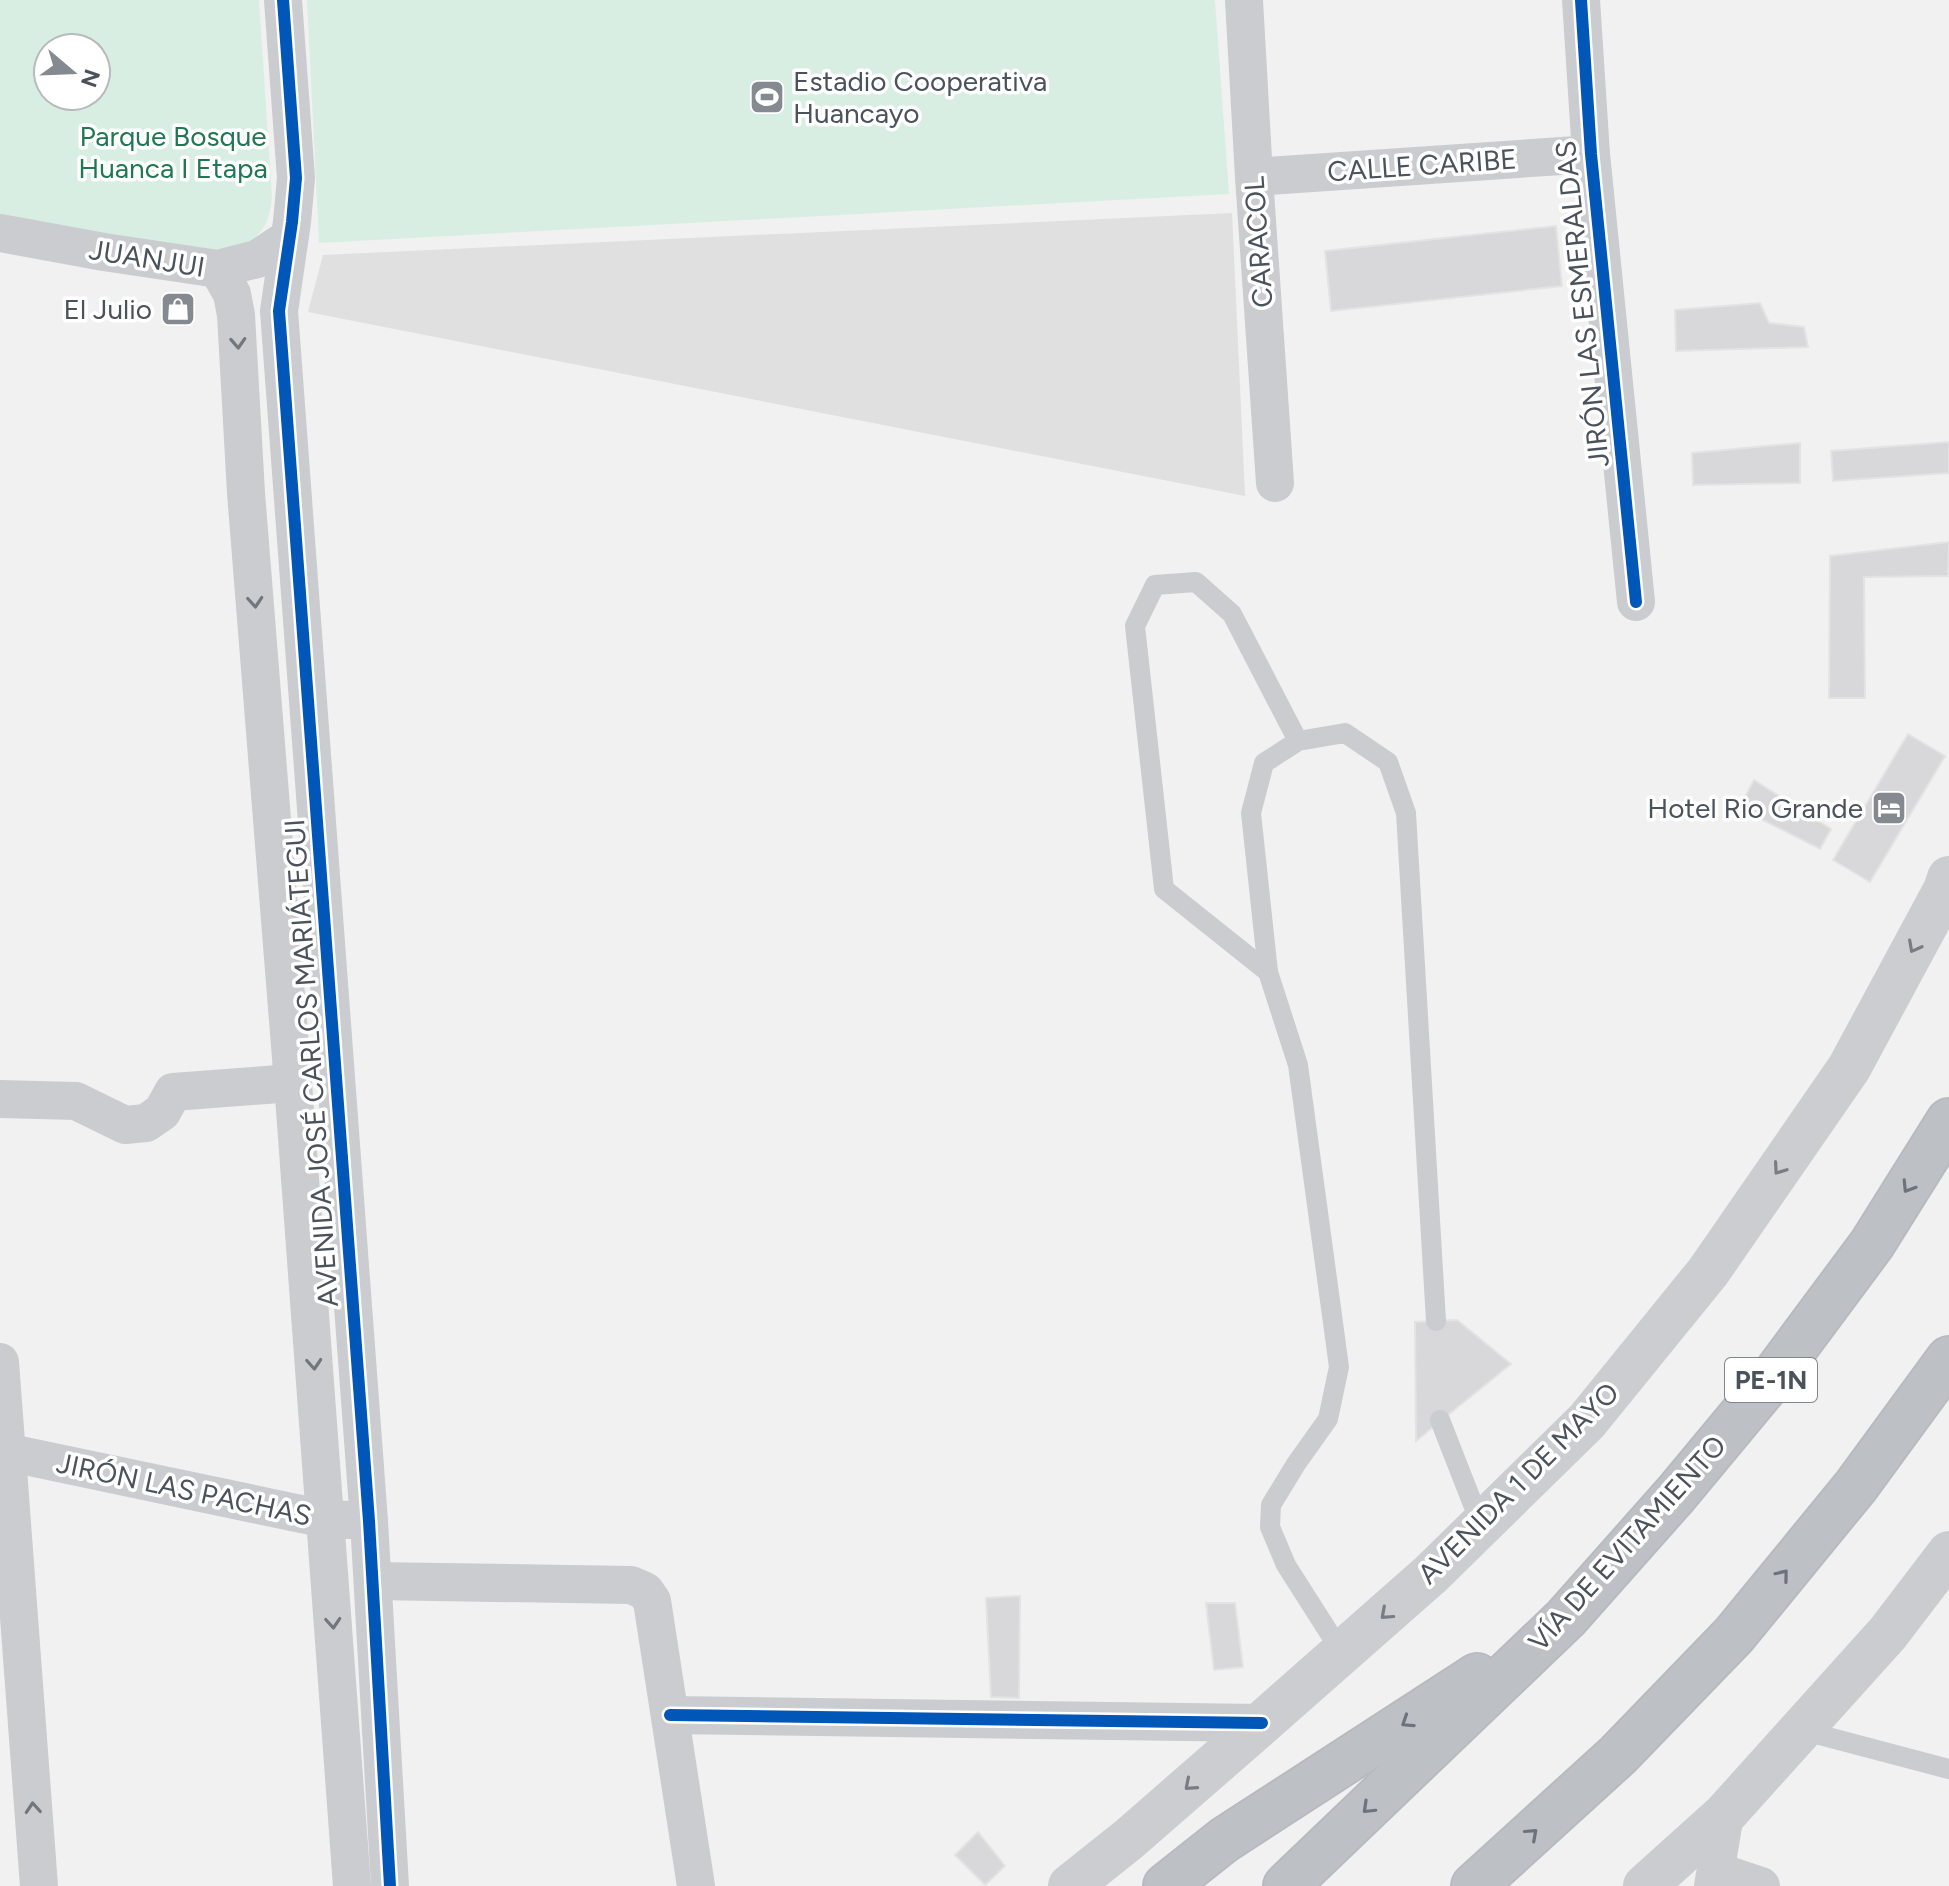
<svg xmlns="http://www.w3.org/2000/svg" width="1949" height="1886" font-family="Figtree,sans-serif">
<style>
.education{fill:#e0e0e1}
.green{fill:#d9eee3;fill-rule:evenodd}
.building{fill:#d8d8da;stroke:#e3e3e4;stroke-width:2}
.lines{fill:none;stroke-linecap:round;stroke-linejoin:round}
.motorway-casing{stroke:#b7bac0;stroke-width:48}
.service{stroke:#cbcccf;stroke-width:20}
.minor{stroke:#cbcccf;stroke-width:38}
.tertiary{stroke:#cbcccf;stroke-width:44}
.secondary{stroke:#cccdd0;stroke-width:44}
.motorway{stroke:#bdc1c5;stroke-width:44}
.cycleway-casing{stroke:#fff;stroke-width:17}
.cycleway{stroke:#0057b8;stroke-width:12}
.oneway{stroke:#71777e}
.oneway2{stroke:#787d85}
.oneway3{stroke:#6c737c}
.labels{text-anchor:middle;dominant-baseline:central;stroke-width:7;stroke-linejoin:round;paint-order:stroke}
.shield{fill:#fff;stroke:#80868d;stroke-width:2}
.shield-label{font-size:26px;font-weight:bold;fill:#4a525c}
.poi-label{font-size:28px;fill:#4a525c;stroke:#fff;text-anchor:end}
.park-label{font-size:28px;fill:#217754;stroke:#fff}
.street-label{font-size:28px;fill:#4a525c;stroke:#fff}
</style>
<rect width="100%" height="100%" fill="#f2f1f1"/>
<polygon class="education" points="1232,213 1245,496 308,312 323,255"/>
<g class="green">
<path d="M0 0H259L272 197C269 231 257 238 230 254L0 221ZM48 48H96V96H48Z"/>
<polygon points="307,0 1215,0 1229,194 319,243"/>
</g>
<g class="building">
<polygon points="1556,226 1562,286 1331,311 1325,251"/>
<polygon points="1760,303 1769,323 1804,327 1808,347 1676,351 1675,310"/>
<polygon points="1949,442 1949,473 1833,481 1831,451"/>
<polygon points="1800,443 1800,483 1693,485 1692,453"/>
<polygon points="1949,542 1948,576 1864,577 1865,698 1829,698 1830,556"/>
<polygon points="1908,734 1945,756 1870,882 1833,860"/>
<polygon points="1754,780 1831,829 1820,849 1739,808"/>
<polygon points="1457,1320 1511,1364 1416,1441 1415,1322"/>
<polygon points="1020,1596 1019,1698 991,1697 986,1598"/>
<polygon points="1206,1603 1235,1603 1243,1667 1214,1670"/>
<polygon points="978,1832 1005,1866 985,1885 955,1855"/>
</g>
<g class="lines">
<g class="motorway-casing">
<g id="motorway">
<polyline points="1166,1886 1224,1840 1477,1676"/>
<polyline points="1286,1886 1566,1618 1676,1494 1774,1376 1872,1244 1949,1121"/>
<polyline points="1474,1886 1618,1755 1734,1635 1856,1486 1949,1359"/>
</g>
</g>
<g class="service">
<polyline points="1268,972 1164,889 1135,626 1155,585 1196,582 1232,614 1298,741"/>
<polyline points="1440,1420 1481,1525"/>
<polyline points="1342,1653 1286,1565 1270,1527 1271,1505 1296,1464 1328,1419 1339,1367 1298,1065 1268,972 1251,813 1264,763 1298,741 1345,733 1388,762 1406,813 1436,1321"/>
<polyline points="1801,1730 1949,1769"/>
</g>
<g class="minor">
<polyline points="283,0 296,178 292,222 279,311 369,1521 390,1886"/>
<polyline points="1244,0 1254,177 1275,483"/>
<polyline points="1581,0 1591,154 1636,602"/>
<polyline points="1254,177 1591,154"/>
<polyline points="0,233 104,252 218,269 257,259 289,238"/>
<polyline points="218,269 232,294 236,315 246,493 293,1083 352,1886"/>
<polyline points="0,1099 76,1101 125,1125 146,1123 162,1112 173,1092 293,1083"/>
<polyline points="0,1362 39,1886"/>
<polyline points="0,1453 6,1452 325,1519 350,1520"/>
<polyline points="373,1581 631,1585 645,1591 652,1601 696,1886"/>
<polyline points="670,1715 1262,1723"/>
<polyline points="1716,1871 1761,1886"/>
<polyline points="1713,1886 1725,1814"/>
</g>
<polyline class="tertiary" points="1645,1886 1725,1814 1888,1633 1949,1553"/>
<polyline class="secondary" points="1070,1886 1129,1839 1262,1723 1431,1574 1587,1421 1708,1272 1849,1068 1945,890 1949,878"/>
<use href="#motorway" class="motorway"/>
<g class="cycleway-casing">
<g id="cycleway">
<polyline points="283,0 296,178 292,222 279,311 369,1521 390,1886"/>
<polyline points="1581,0 1591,154 1636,602"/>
<polyline points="670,1715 1262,1723"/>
</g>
</g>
<use href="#cycleway" class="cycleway"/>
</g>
<defs><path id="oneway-chevron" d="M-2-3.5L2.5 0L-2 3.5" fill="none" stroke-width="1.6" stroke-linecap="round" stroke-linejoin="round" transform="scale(2)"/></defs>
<g class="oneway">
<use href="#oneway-chevron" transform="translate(238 343) rotate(87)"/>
<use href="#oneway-chevron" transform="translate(255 602) rotate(86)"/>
<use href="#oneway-chevron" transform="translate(314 1364) rotate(86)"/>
<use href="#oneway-chevron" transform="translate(333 1623) rotate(86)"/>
<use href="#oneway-chevron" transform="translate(33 1808) rotate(-94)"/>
</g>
<g class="oneway2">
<use href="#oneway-chevron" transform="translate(1914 947) rotate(118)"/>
<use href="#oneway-chevron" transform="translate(1779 1169) rotate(125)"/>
<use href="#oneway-chevron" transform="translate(1386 1614) rotate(138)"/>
<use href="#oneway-chevron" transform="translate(1190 1785) rotate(139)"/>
</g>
<g class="oneway3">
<use href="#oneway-chevron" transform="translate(1908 1187) rotate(122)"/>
<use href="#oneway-chevron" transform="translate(1783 1575) rotate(-51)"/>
<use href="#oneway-chevron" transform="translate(1407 1722) rotate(147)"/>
<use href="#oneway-chevron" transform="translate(1368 1808) rotate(136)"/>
<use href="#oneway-chevron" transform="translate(1532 1834) rotate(-42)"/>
</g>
<defs>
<g id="stadium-square" transform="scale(1.8)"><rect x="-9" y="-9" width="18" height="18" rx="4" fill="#858a90" stroke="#fff"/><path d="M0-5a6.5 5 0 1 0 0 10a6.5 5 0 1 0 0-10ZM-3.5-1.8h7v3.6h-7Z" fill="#fff"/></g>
<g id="shop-square" transform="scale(1.8)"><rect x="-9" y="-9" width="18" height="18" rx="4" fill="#858a90" stroke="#fff"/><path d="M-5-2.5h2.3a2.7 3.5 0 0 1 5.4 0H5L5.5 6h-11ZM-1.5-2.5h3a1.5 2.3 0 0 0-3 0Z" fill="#fff"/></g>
<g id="hotel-square" transform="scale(1.8)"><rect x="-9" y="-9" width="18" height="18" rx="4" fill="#858a90" stroke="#fff"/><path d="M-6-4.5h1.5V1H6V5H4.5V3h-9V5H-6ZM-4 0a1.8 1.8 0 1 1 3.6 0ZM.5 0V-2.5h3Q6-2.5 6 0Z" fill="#fff"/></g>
</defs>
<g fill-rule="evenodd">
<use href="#stadium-square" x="767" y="97"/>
<use href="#shop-square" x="178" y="309"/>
<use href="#hotel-square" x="1889" y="808"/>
</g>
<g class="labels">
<rect class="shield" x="1725" y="1358" width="92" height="44" rx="6"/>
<g class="shield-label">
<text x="1771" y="1380">PE-1N</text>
</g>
<g class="poi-label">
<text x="793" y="81" text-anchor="start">Estadio Cooperativa<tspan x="793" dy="32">Huancayo</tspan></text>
<text x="152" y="309">El Julio</text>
<text x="1863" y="808">Hotel Rio Grande</text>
</g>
<g class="park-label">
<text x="173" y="136">Parque Bosque<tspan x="173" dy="32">Huanca I Etapa</tspan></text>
</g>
<g class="street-label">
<text transform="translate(1422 165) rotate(-4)">CALLE CARIBE</text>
<text transform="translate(1258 242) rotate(-94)">CARACOL</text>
<text transform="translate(147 258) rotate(9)">JUANJUI</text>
<text transform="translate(1582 304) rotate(-96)">JIRÓN LAS ESMERALDAS</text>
<text transform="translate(311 1063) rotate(-94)">AVENIDA JOSÉ CARLOS MARIÁTEGUI</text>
<text transform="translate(1518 1483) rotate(-45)">AVENIDA 1 DE MAYO</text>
<text transform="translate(184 1489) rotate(12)">JIRÓN LAS PACHAS</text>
<text transform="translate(1627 1543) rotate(-48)">VÍA DE EVITAMIENTO</text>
</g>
</g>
<g transform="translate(72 72) rotate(109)"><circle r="38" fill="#ffffff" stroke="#b7babe" stroke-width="2"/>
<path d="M0-6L14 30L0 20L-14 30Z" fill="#858a90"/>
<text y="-12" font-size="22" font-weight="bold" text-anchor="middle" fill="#4a525c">N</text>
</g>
</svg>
